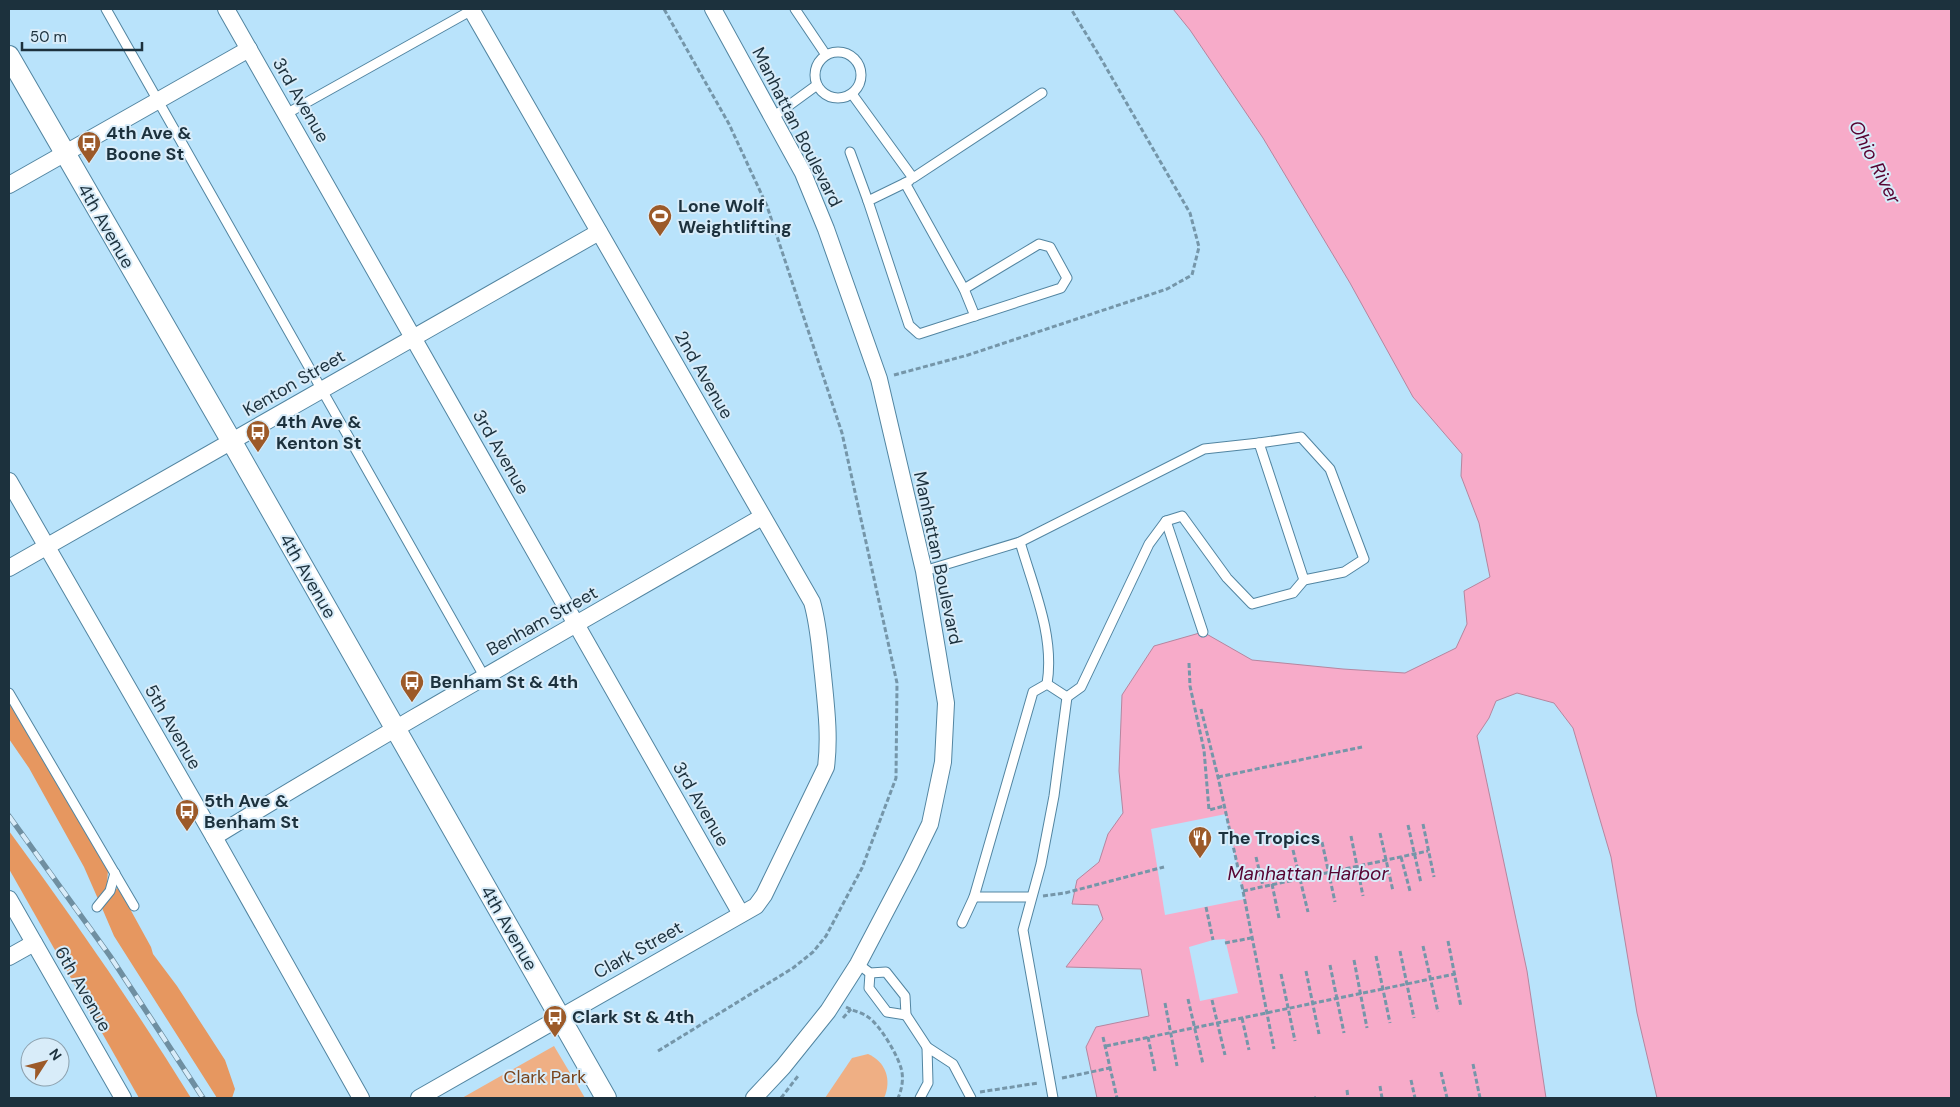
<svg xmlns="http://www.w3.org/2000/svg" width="1960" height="1107" font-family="'DM Sans',sans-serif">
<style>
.green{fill:#efaf84}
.forest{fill:#e69760}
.water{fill:#f7abc9;stroke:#b5869f}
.pier{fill:#b9e3fb}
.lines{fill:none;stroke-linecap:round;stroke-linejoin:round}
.service-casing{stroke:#5285a1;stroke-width:11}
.minor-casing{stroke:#5285a1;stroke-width:18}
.tertiary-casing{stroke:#5285a1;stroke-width:22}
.path{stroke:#7596a9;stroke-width:3;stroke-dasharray:5 2.5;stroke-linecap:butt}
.service{stroke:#fff;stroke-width:9}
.minor{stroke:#fff;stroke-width:16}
.tertiary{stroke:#fff;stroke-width:20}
.rail-casing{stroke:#6f8fa1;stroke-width:5.5}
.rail{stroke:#d8ecf9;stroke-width:4;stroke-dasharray:11;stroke-linecap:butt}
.labels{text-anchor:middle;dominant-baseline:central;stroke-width:4;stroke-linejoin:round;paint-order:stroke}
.street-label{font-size:18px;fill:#1c313d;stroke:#d8ecf9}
.poi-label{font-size:18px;font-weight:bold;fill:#1c313d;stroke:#d8ecf9;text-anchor:start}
.park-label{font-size:18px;fill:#77431c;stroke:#d8ecf9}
.water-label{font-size:19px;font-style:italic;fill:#570432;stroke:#d8ecf9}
</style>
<rect width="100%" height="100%" fill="#b9e3fb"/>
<g class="green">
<polygon points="554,1046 585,1098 462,1098"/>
<path d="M868 1054C886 1062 892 1080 884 1098H825L852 1058Z"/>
</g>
<g class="forest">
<polygon points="9,700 108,869 107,887 98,899 84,867 29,768 9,739"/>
<path d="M9 831C73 918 134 1006 191 1098H139L9 869Z"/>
<polygon points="118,887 151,947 153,954 177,986 225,1060 235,1089 232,1098 217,1098 114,936 102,908"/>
</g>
<polygon class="water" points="1173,9 1951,9 1951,1098 1657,1098 1637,1013 1611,857 1573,728 1554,703 1517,693 1496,701 1489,718 1477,736 1527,971 1546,1098 1097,1098 1086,1047 1096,1027 1149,1016 1141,969 1066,967 1103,919 1098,905 1072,904 1077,880 1099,862 1108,834 1123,813 1119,771 1122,695 1154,646 1203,632 1252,660 1343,669 1405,673 1456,648 1467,624 1464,591 1490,577 1479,523 1461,476 1462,454 1413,397 1350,283 1263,138 1190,30"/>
<g class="pier">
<polygon points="1226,814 1245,899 1165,915 1151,829"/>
<polygon points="1225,939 1238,993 1200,1001 1189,947 1213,940"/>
</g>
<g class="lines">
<g class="service-casing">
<g id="service">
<polyline points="106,9 484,676"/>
<polyline points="795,9 826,55"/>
<circle cx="838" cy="75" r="23"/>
<polyline points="852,94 913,178 1042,93"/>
<polyline points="286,114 472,10"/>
<polyline points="773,117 817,85"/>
<polyline points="850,152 868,201"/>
<polyline points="909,181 905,183 964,289 975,316"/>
<polyline points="905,183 868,201 909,325 919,334 1061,288 1067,278 1050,247 1039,244 964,289"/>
<polyline points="1259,443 1301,437 1330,469 1364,559 1344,572 1304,580"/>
<polyline points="1166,521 1203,632"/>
<path d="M1020 542C1033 587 1055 636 1047 684"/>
<polyline points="924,571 1020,542 1204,449 1259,443 1304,580 1293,593 1252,604 1227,578 1182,516 1166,521 1149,544 1081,687 1067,697 1047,684 1033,692 974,897 962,923"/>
<polyline points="9,693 134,906"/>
<polyline points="974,897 1031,897"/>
<polyline points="97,907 110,891 115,873"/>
<polyline points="858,964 870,973 886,972 905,996 906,1015 927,1047"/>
<polyline points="870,973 869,988 887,1012 906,1015"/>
<polyline points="920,1098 928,1083 927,1047 953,1064 971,1098"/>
<polyline points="1053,1098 1023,930 1041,864 1054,796 1067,697"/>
</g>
</g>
<g class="minor-casing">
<g id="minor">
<polyline points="226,9 741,914"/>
<polyline points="713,9 803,173 826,229 879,379 924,571 946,703 943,762 930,824 910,865 858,964 828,1011 783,1067 754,1098"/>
<polyline points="9,185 249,49"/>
<polyline points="9,481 214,837 361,1098"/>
<polyline points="9,568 599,232"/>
<path d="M214 837C394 727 579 623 762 517"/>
<polyline points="9,899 123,1098"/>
<polyline points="9,957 34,943"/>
<path d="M419 1098 756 906 764 895 826 767C830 736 826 706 823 675 820 650 819 626 812 602L471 9"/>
</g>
</g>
<g class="tertiary-casing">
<polyline id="tertiary" points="9,56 232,442 606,1098"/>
</g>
<g class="path">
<polyline points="894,375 968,355 1167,289 1192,275 1199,247 1190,213 1100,57 1071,9"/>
<polyline points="1189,663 1190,686 1204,750 1209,810 1224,806"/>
<polyline points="1201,709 1218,777 1243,891 1274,1049"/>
<polyline points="1218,777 1362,747"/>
<polyline points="1423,824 1434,877"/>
<polyline points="1408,825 1421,883"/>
<polyline points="1380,833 1393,891"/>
<polyline points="1351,836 1363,896"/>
<polyline points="1322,842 1335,902"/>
<polyline points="1293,850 1308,912"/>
<polyline points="1256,857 1263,886"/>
<polyline points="1401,857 1410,891"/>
<polyline points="1272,884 1279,918"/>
<polyline points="1243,891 1428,851"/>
<polyline points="1043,896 1065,893 1164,867"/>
<polyline points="1206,907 1213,940"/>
<polyline points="1448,941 1461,1007"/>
<polyline points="1225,943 1251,938"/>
<polyline points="1423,946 1438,1012"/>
<polyline points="1400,951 1414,1018"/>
<polyline points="1376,956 1390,1023"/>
<polyline points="1354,960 1367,1028"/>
<polyline points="1330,965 1344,1033"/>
<polyline points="1306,971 1319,1034"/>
<polyline points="1281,974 1295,1041"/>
<polyline points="1188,999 1203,1064"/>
<polyline points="1212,1000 1225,1055"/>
<polyline points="1165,1003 1177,1066"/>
<path d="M846 1007C853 1011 861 1012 868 1017 880 1025 897 1054 901 1068 904 1078 902 1089 898 1098"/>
<polyline points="843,1018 851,1009"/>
<polyline points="1242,1018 1249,1050"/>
<polyline points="1103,1037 1117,1098"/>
<polyline points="1148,1037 1155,1071"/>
<polyline points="1106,1046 1455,974"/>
<polyline points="658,1051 793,968 813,952 826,936 862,868 896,778 897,683 842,433 767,206 729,124 664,9"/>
<polyline points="1473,1064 1480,1098"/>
<polyline points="1441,1072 1447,1098"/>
<polyline points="1062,1078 1110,1068"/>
<polyline points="1411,1080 1415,1098"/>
<polyline points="1380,1086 1382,1098"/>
<polyline points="1347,1090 1348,1098"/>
<polyline points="980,1092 1038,1083"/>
<polyline points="1314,1097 1315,1098"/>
<polyline points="781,1098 798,1076"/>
</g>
<use href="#service" class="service"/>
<use href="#minor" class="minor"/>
<use href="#tertiary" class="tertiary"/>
<g class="rail-casing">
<polyline id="rail" points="9,816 110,956 203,1098"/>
</g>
<use href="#rail" class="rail"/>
</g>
<defs>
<g id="bus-pin" transform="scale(1.25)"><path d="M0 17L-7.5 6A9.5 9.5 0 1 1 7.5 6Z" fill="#9c5a29" stroke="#d8ecf9"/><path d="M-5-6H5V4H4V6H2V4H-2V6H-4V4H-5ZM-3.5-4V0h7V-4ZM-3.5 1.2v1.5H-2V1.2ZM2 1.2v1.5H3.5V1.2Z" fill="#fff"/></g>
<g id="stadium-pin" transform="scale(1.25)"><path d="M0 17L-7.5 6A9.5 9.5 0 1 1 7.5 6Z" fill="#9c5a29" stroke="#d8ecf9"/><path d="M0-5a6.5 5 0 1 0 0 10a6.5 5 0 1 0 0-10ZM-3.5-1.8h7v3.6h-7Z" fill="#fff"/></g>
<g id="restaurant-pin" transform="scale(1.25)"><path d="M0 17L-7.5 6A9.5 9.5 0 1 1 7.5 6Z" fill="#9c5a29" stroke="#d8ecf9"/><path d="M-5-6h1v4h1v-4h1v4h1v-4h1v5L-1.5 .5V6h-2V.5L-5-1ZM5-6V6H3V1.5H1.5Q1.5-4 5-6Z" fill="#fff"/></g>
</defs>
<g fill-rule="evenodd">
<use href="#bus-pin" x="89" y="143"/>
<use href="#stadium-pin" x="660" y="216"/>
<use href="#bus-pin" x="258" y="432"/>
<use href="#bus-pin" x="412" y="682"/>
<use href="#bus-pin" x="187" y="811"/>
<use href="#restaurant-pin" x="1200" y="838"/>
<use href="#bus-pin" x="555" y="1017"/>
</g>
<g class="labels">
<g class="street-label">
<text transform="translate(301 100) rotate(60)">3rd Avenue</text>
<text transform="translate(797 127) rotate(63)">Manhattan Boulevard</text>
<text transform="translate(106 226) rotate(60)">4th Avenue</text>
<text transform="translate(704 375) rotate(60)">2nd Avenue</text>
<text transform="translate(294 383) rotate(-30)">Kenton Street</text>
<text transform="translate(501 452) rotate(60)">3rd Avenue</text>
<text transform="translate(938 558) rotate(78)">Manhattan Boulevard</text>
<text transform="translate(308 576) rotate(60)">4th Avenue</text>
<text transform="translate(542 621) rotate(-29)">Benham Street</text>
<text transform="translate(173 727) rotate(60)">5th Avenue</text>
<text transform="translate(701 804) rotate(60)">3rd Avenue</text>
<text transform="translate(509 928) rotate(60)">4th Avenue</text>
<text transform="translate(638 950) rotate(-29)">Clark Street</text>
<text transform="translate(83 989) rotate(60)">6th Avenue</text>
</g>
<g class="poi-label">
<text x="106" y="133">4th Ave &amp;<tspan x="106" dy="21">Boone St</tspan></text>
<text x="678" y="206">Lone Wolf<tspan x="678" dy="21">Weightlifting</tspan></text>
<text x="276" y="422">4th Ave &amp;<tspan x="276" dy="21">Kenton St</tspan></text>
<text x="430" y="682">Benham St &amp; 4th</text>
<text x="204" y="801">5th Ave &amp;<tspan x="204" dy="21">Benham St</tspan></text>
<text x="1218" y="838">The Tropics</text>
<text x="572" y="1017">Clark St &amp; 4th</text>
</g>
<g class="park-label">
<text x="545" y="1077">Clark Park</text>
</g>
<g class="water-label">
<text transform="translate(1875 162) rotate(63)">Ohio River</text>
<text x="1308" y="873">Manhattan Harbor</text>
</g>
</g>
<rect width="1960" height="1107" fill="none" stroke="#1c313d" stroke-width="20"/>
<g transform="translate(45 1062) rotate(54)"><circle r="24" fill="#d8ecf9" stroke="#8da1ae"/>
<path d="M0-4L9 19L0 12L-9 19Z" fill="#9c5a29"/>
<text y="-8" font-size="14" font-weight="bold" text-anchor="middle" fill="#1c313d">N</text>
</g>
<path d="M22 42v8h120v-8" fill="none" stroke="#1c313d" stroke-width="2.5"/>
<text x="30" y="42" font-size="15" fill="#1c313d" stroke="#d8ecf9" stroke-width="4" paint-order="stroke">50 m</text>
</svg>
